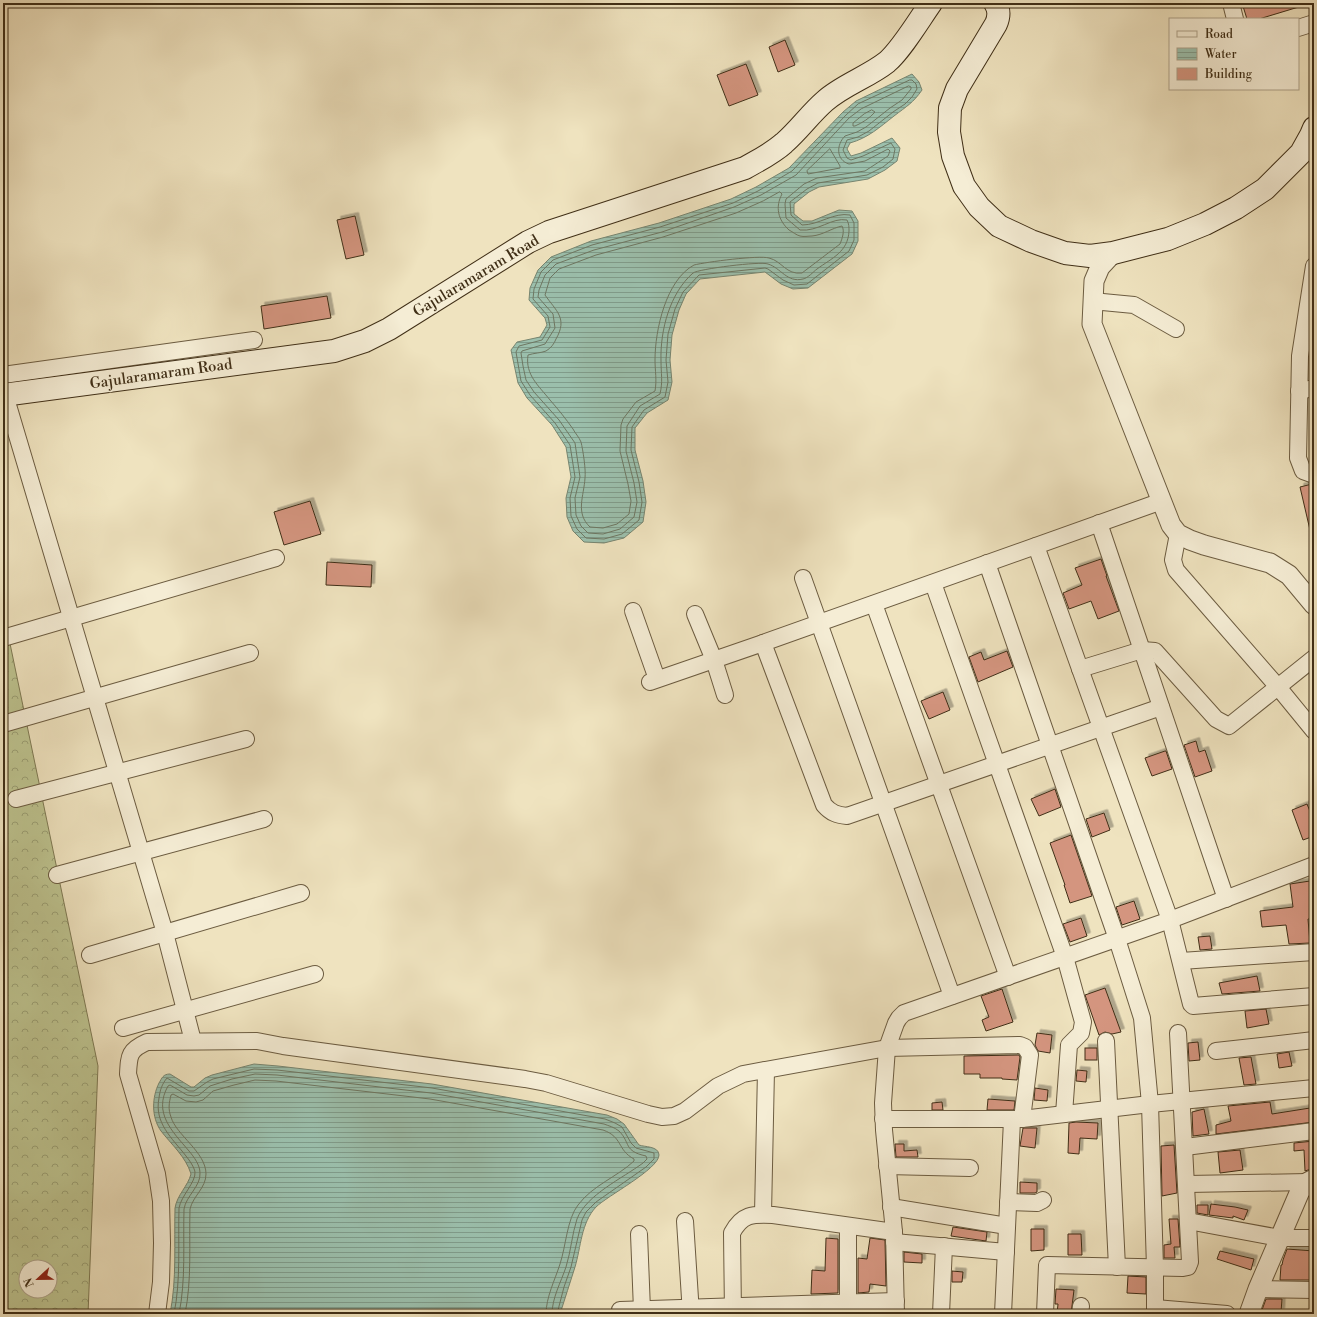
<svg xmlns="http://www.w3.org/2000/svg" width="1317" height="1317" font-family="'Libre Bodoni',serif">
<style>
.forest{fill:url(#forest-crowns);stroke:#7e7953;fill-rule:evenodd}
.water{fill:url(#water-rules);stroke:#778570}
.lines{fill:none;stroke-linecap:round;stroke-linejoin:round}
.shore{stroke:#6e7762;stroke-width:1}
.building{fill:#d4957f;stroke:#402f17;filter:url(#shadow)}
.minor-casing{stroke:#6c5c41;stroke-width:18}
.tertiary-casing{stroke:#6c5c41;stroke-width:21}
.secondary-casing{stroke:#402f17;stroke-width:24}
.minor{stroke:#f5edd5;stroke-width:16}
.tertiary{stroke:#f5edd5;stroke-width:19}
.secondary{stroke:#f5edd5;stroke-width:22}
.labels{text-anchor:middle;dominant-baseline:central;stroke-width:3;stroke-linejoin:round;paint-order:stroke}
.street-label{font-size:15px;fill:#402f17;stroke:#f5edd5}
</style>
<defs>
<pattern id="forest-crowns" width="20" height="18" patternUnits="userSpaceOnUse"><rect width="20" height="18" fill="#bdc38f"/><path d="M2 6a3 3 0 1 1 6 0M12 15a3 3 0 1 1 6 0" fill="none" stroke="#9b9f74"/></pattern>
<pattern id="water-rules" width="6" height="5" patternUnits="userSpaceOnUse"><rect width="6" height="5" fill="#9bbfac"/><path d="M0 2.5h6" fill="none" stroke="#809c8b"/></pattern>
<filter id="shadow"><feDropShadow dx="3.5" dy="-3.5" stdDeviation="0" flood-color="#0004"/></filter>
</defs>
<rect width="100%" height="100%" fill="#efe3bf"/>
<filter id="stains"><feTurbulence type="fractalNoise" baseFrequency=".005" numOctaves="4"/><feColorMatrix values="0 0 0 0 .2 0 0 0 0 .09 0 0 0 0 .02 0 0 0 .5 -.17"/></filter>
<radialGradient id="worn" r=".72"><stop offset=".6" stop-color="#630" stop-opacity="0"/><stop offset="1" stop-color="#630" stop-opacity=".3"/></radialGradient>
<path class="forest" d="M3 610 98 1066 88 1314H3ZM26 1267H50V1291H26Z"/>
<g class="water">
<path d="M912 74 919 82 922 90C913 103 907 106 894 116 880 127 868 138 850 143L847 149 851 156 861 153 892 138 900 148 897 161 885 170 868 179 819 187 809 192 794 204V214L803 221H812L839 210 852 211 858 221V241L852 254 808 288 793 289 781 284 765 272 700 279 686 294 679 310 672 335 670 360 672 382 668 400 647 413 635 428V450L643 481 646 502 643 522 624 538 604 543 584 542 573 531 567 517 566 498 571 477 566 447 552 425 527 398 518 383 511 350 517 342 540 337 547 325 545 318 529 300 530 288 538 270 551 257 591 241 659 223 731 199 756 187 789 168 843 112 856 101Z"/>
<path d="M254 1064 278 1066 432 1084 607 1115 617 1119 624 1124 639 1145C644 1147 659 1146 659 1155 659 1169 607 1196 596 1207 581 1223 581 1247 575 1267 570 1283 565 1298 560 1314H170C177 1279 174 1243 175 1208 177 1195 188 1186 191 1174 186 1157 171 1144 161 1131 151 1117 152 1097 159 1083 162 1078 163 1074 170 1074L191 1087H194L205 1078 212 1075Z"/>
</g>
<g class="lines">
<g class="shore">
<path d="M910 80H912L916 84 917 89 912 97 905 104 893 112 869 131 858 137 847 140 843 150 847 158 851 160 863 156 891 143 895 149 893 159 883 167 867 175 818 183 807 189 790 202 791 215 802 225C819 225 834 212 850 215L854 223V240L849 251 807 284 794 285 783 280 768 269 765 268 699 275 683 292 675 309 668 334 666 360 668 382 665 397 644 410 632 427 631 450 639 482 642 502 639 520 622 534 604 539 586 538 577 529 571 516 570 498 575 477 570 445 555 423 530 395 521 381 516 352 519 346 542 340 550 327 548 316 533 299 534 289 541 272 553 260 592 245 660 227 733 203 758 191 792 171 846 115 858 104Z"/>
<path d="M909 86 911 87V89L902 100 890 108 866 127 857 132 845 136C836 145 836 160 849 164L865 161 888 149 890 151 888 156 865 171 817 178 804 184 786 199 785 204 786 218 800 230C818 232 832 217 847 220 849 224 849 227 849 231 848 252 832 258 817 269 813 272 808 278 803 279 787 283 781 268 768 264 761 261 698 269 693 273 670 293 660 330 661 361 661 374 663 381 660 394L640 406 627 426 626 451 634 483 637 502 634 517 620 529 603 534 588 533 581 526 576 515 575 498 580 477 575 443 559 420 534 392 526 380 523 366 521 353 522 351 545 344 555 328 553 314 538 297 539 290 545 275 556 264 594 250 662 232 734 207 761 195 796 175 849 118 861 109Z"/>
<path d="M872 110 875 112C870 118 862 123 855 126H853V123L864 114Z"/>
<polygon points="830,149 840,166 840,168 808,174 807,171"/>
<path d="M780 192 782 194C775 207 778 220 789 230 793 232 796 235 800 236 804 237 808 236 812 236 823 235 832 228 842 226 845 231 842 239 840 244L802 273C786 275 782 261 769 258 759 255 706 262 694 265 666 280 655 330 655 360 655 371 657 380 655 391L636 402 623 419 621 425 620 451 628 484 631 501 629 514 617 524 603 528 590 527C575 513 584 496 585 478 586 470 583 450 581 442 579 437 575 433 573 429 566 419 558 409 550 400 539 386 525 375 528 355 534 353 541 353 546 351 551 348 554 344 556 339 568 318 556 311 545 295L550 278 559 269 596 255 663 237 736 213 763 201Z"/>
<path d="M174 1314C181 1280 178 1243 179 1208 181 1196 196 1182 195 1172 194 1167 190 1161 186 1156 172 1138 154 1123 159 1098 160 1090 162 1084 167 1078L189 1091H194L207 1082 213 1079 254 1069 277 1070 432 1088 605 1119 615 1123 622 1127 631 1143 636 1148 654 1153V1159L646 1167 596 1202 586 1212 582 1220 571 1267 564 1287 557 1314"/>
<path d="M179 1314C186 1280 183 1243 184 1209 186 1196 201 1186 200 1173 200 1165 194 1157 189 1151 172 1131 153 1113 168 1086L170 1085 187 1095 194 1096 199 1095 210 1086 232 1079 255 1074 277 1075 431 1093 604 1124C609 1126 614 1127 619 1131 631 1143 623 1151 646 1156L647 1159 643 1163C623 1178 586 1195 577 1219 572 1234 571 1251 566 1267 561 1282 552 1298 552 1314"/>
<path d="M185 1314C192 1280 189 1244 190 1209 193 1196 206 1188 206 1174 206 1152 176 1135 171 1117 168 1109 169 1103 171 1095L173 1094 186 1101 196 1102 203 1100 213 1091 234 1085 255 1080 276 1081 430 1099 603 1130C623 1137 617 1150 634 1159V1161C617 1177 593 1185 578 1205 567 1219 566 1246 560 1264 555 1280 546 1297 546 1314"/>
</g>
</g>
<g class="building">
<polygon points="1242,3 1302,3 1302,6 1259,19 1247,19"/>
<polygon points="785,40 795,65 778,72 769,47"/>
<polygon points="746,64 758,95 729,106 717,75"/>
<polygon points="355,216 364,255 346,259 337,220"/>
<polygon points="327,296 331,318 264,329 261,306"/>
<polygon points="1312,484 1314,484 1314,530 1310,530 1300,487"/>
<polygon points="310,501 321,534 284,545 274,512"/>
<polygon points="1101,559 1107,576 1106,576 1119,611 1098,619 1091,601 1069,609 1063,593 1082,585 1075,568"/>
<polygon points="327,562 372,565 371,587 326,585"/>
<polygon points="1007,651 1013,667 978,682 969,657 981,652 984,660"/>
<polygon points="943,692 950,710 929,719 921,701"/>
<polygon points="1196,741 1199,752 1205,750 1212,771 1195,777 1184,745"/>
<polygon points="1165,751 1166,751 1172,769 1152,776 1145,758"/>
<polygon points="1055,789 1061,807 1039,816 1031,799"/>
<polygon points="1307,804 1314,821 1314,836 1303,840 1292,810"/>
<polygon points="1104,813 1110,830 1092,837 1086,819"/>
<polygon points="1071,835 1092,896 1070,903 1064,885 1065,885 1050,843"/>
<polygon points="1310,881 1314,919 1308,919 1310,943 1289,944 1286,925 1262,927 1260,911 1293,907 1290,884"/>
<polygon points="1134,901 1140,919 1122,925 1116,907"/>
<polygon points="1081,918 1087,936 1070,942 1063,924"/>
<polygon points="1210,936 1212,949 1200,950 1198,937"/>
<polygon points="1257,976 1260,991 1222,994 1219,983"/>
<polygon points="1105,988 1121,1032 1112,1034 1105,1032 1099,1035 1085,995"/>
<polygon points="1002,989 1013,1022 986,1031 982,1020 989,1017 981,996"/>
<polygon points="1266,1009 1269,1024 1247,1028 1245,1011"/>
<polygon points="1037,1033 1052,1035 1050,1053 1038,1051 1035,1045"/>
<polygon points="1198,1042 1200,1060 1189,1061 1188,1043"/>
<rect x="1085" y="1048" width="12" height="12"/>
<polygon points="1289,1052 1292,1066 1279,1068 1277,1054"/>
<polygon points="1019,1055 1020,1057 1017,1080 1002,1079 1002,1078 980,1078 980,1074 964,1074 964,1056"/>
<polygon points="1251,1057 1256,1084 1244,1085 1239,1058"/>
<polygon points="1077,1070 1087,1071 1086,1082 1076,1081"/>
<polygon points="1035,1088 1048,1090 1047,1101 1034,1100"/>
<polygon points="988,1099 1015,1101 1014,1110 987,1110"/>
<polygon points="942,1102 943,1110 932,1110 932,1103"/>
<polygon points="1270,1102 1272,1114 1310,1108 1310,1110 1314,1110 1314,1122 1216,1134 1216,1125 1231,1121 1228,1106"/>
<polygon points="1204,1109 1209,1134 1193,1136 1192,1112"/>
<polygon points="1076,1122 1098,1123 1097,1139 1080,1138 1079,1154 1068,1153 1069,1123"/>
<polygon points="1023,1128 1037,1128 1035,1148 1020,1146"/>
<polygon points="1314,1141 1314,1168 1305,1171 1304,1150 1294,1151 1294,1143"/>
<polygon points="895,1144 904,1144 904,1151 917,1150 918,1157 896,1157"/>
<polygon points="1174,1145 1177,1193 1162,1196 1161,1146"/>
<polygon points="1240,1150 1243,1170 1220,1173 1218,1152"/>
<polygon points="1020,1182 1037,1183 1037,1192 1035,1193 1020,1193"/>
<polygon points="1211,1204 1235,1207 1248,1210 1244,1220 1233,1216 1233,1218 1209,1215"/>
<polygon points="1197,1205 1208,1205 1208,1215 1197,1213"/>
<polygon points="1169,1219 1178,1219 1180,1247 1174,1247 1175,1258 1164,1258 1164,1245 1171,1244"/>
<polygon points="953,1227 987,1232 986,1241 951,1236"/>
<polygon points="1031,1229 1044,1229 1044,1250 1031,1251"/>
<polygon points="1068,1234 1081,1234 1082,1255 1068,1255"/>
<polygon points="826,1238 838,1239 838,1293 811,1294 812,1270 825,1271"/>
<polygon points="870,1238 885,1240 886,1286 870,1284 869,1292 858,1293 858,1258 867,1259"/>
<polygon points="1287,1249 1314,1251 1314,1280 1280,1280 1281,1265 1282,1265 1283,1260"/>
<polygon points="1220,1251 1254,1259 1251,1270 1217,1259"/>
<polygon points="904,1252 922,1254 922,1263 904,1262"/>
<polygon points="952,1271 963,1272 962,1282 952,1282"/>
<polygon points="1128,1276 1146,1277 1146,1294 1127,1293"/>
<polygon points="1056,1289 1074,1290 1071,1314 1057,1314 1058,1304 1055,1304"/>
<polygon points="1266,1299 1282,1299 1281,1312 1262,1310"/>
</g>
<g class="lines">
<g class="minor-casing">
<g id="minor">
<polyline points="1231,3 1235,19"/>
<polyline points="1298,28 1314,23"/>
<polyline points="1314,266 1300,356 1298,458 1303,471 1314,475"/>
<polyline points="1092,301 1134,305 1176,329"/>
<polyline points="3,375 254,340"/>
<polyline points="1299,391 1314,388"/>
<polyline points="5,395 165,933 193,1041"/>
<polyline points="1099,523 1226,899"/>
<polyline points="1178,534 1173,560 1176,570 1278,687 1314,731"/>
<polyline points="1036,546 1170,920 1191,1004 1193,1006 1314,996"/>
<polyline points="987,563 1117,939 1142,1018 1150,1104 1155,1268 1155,1314"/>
<polyline points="803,578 952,996"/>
<polyline points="933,583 1065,957 1083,1022 1081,1033 1069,1045 1064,1114"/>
<polyline points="874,604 1008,977"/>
<polyline points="633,611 657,679"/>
<polyline points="695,614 714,660 725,695"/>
<polyline points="3,638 276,558"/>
<path d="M763 643 824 805C831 813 837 815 847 816L1161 707"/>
<polyline points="1080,669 1142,650 1155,651 1216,719 1229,726 1314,658"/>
<polyline points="650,682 763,643 1162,501"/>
<polyline points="3,724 250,653"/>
<polyline points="16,799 246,739"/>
<polyline points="57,875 264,819"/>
<polyline points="90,955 301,893"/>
<polyline points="1181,961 1314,952"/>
<polyline points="123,1028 315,974"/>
<polyline points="1106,1041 1117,1267"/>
<polyline points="1216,1051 1314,1040"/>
<polyline points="883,1119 1022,1119 1150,1104 1314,1088"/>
<polyline points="1185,1147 1314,1131"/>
<polyline points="887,1166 970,1168"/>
<polyline points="1187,1184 1308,1182"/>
<polyline points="1008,1202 1037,1203 1043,1200"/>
<polyline points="891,1207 1007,1226"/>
<polyline points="763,1214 766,1070"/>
<polyline points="685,1221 691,1314"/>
<polyline points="1188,1221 1280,1238 1314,1238"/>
<polyline points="639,1234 642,1310"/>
<polyline points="894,1242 1006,1252"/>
<polyline points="1258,1289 1314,1290"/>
<polyline points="1155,1308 1227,1314"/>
<polyline points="620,1310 896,1301"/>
<path d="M157 1314 161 1282 162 1243 161 1201 157 1174 128 1074C129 1055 129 1050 147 1042L257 1041 283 1046 525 1079 546 1083 648 1114 662 1117 674 1116 685 1111 718 1086 743 1074 887 1048 1020 1045 1025 1047 1030 1055 1022 1119"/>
<path d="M733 1314 732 1233C742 1214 752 1214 773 1215L894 1232"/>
<polyline points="848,1314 848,1226"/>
<polyline points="896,1314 894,1232 884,1130 883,1103 887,1048 896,1023 899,1018 904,1013 1170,920 1314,865"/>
<polyline points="941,1314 944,1246"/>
<polyline points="1003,1314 1012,1120"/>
<polyline points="1045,1314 1047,1265 1183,1268 1188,1267 1190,1262 1178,1033"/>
<polyline points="1080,1314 1081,1306"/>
</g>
</g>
<g class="tertiary-casing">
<g id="tertiary">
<polyline points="1113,253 1100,267 1094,281 1092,324 1171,525 1178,534 1190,540 1204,545 1270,563 1289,575 1314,605"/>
<polyline points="1249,1314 1258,1289 1300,1191 1308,1182 1314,1179"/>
</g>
</g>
<g class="secondary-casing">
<g id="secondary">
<path d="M995 3C1000 10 999 17 996 24L957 89 950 108 949 132 953 156 964 186 979 207 999 226 1031 241 1065 253 1090 256 1113 253 1168 239 1205 224 1236 208 1265 189 1301 153 1311 135 1314 128"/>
<path d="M3 395 334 351 365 341 389 329 528 242 549 232 745 168C759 160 773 153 784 143 799 130 810 114 825 101 843 85 868 77 887 62 902 49 919 20 931 3"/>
</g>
</g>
<use href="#minor" class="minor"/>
<use href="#tertiary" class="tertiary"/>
<use href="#secondary" class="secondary"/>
</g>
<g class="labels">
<g class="street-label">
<text transform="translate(476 276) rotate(-31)">Gajularamaram Road</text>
<text transform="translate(161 374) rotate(-8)">Gajularamaram Road</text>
</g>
</g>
<rect width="1317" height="1317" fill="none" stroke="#efe3bf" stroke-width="16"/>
<rect x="4" y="4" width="1309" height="1309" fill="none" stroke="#402f17" stroke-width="2"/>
<rect x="8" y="8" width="1301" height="1301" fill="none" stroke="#402f17"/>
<rect x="1169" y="18" width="130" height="72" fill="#f5edd5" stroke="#ada189"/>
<rect x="1177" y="31" width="20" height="6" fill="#f5edd5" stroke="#ada189"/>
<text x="1205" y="38" font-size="12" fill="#402f17">Road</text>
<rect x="1177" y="48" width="20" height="12" fill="url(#water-rules)" stroke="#ada189"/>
<text x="1205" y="58" font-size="12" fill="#402f17">Water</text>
<rect x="1177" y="68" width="20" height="12" fill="#d4957f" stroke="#ada189"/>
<text x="1205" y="78" font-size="12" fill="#402f17">Building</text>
<g transform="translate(38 1279) rotate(248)"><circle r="19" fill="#f5edd5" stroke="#ada189"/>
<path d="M0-3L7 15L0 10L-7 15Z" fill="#8f2418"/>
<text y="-6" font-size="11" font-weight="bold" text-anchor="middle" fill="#402f17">N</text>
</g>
<rect width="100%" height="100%" filter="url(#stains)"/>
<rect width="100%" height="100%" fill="url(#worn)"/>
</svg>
